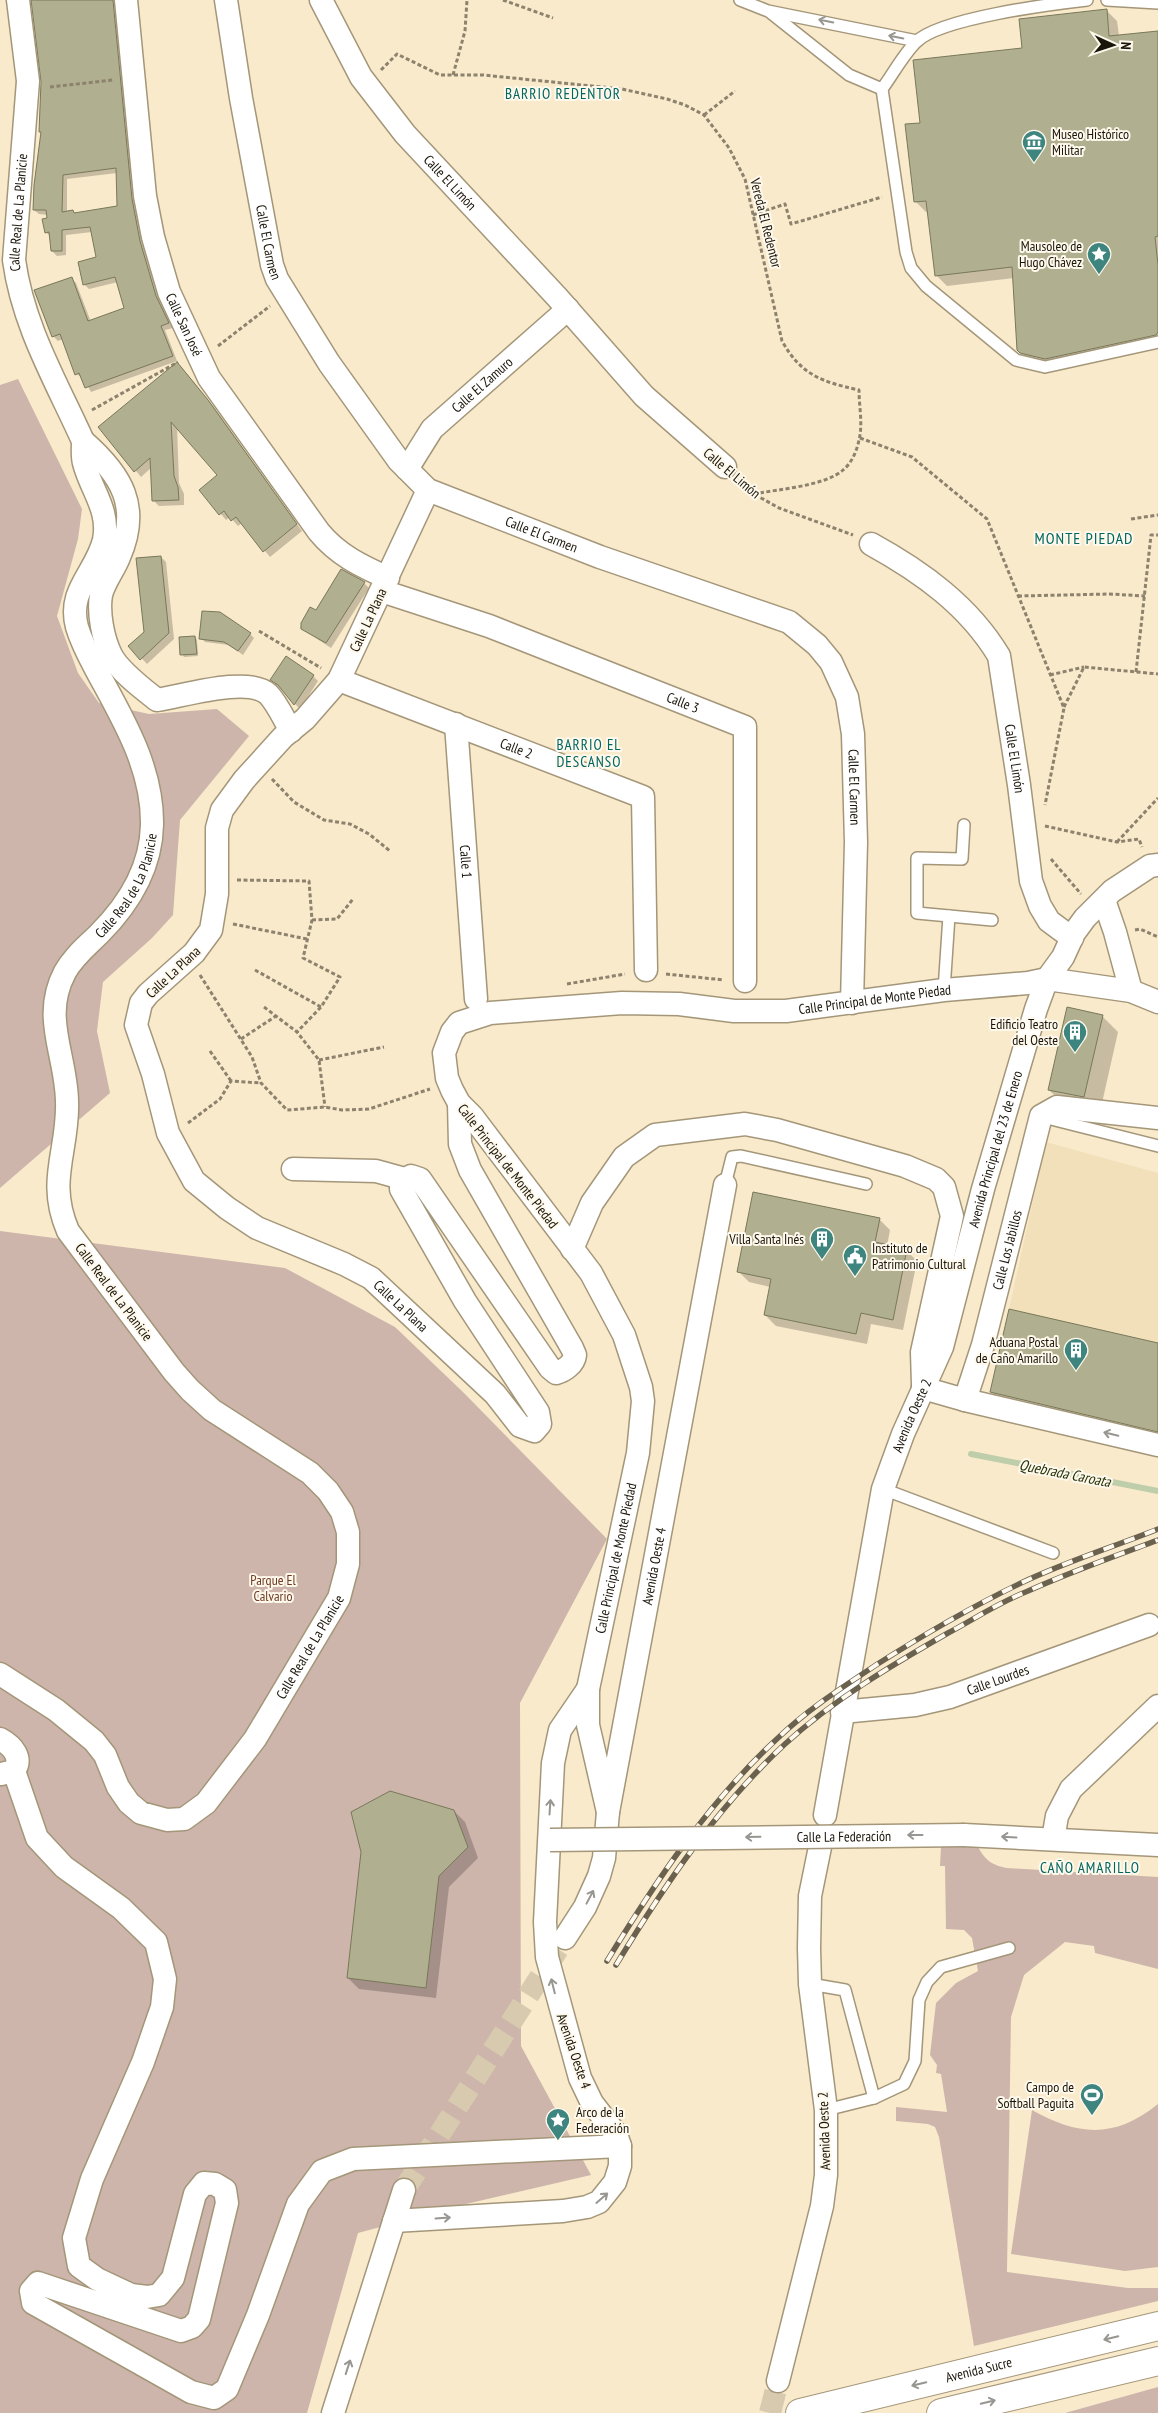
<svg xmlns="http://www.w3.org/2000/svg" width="1158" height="2413" font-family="'PT Sans Narrow',sans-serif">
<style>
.built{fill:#f2e0ba}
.green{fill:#cdb5ab}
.shadow{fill:#0003;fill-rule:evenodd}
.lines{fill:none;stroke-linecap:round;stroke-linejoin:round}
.stream{stroke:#becdaa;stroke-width:6}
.building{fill:#b0af8f;stroke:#79785a;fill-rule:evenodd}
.street-tunnel{stroke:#d8caae;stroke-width:22;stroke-dasharray:22 11;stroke-linecap:butt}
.lane-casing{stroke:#a49679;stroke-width:14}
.street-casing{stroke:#a49679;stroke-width:25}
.secondary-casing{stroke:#a49679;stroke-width:30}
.path{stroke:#8c826d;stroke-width:3;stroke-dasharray:4 2.5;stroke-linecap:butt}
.lane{stroke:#fff;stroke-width:11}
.street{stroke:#fff;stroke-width:22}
.secondary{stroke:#fff;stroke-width:28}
.rail-casing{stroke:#6a614f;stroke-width:5.5}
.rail{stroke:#fef9ec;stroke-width:4;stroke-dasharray:11;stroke-linecap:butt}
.street-bridge-casing{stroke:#a49679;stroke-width:25;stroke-linecap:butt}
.street-bridge{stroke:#fff;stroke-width:22}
.oneway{stroke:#989691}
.labels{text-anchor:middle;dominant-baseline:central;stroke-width:4;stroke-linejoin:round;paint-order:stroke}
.poi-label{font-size:14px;fill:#1a150a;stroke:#fef9ec;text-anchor:end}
.street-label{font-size:14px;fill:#1a150a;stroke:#fef9ec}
.park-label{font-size:14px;fill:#6e3a22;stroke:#fef9ec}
.neighbourhood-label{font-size:15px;letter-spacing:1px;fill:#006660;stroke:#fef9ec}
.water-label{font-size:15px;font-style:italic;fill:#243209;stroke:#fef9ec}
.quarter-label{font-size:16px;letter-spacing:1px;fill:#006660;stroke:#fef9ec}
</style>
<rect width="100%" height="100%" fill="#f9eacb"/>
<polygon class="built" points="1046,1142 1158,1173 1158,1343 1009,1309"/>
<g class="green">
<polygon points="18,379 82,509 78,539 57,616 78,673 99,703 149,714 217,709 249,736 180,820 173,915 152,938 103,982 97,1031 110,1093 0,1188 0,385"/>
<polygon points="0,1231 285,1268 395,1327 464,1393 607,1539 520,1703 521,2046 591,2175 466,2204 358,2233 307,2413 0,2413"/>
<path d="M941 1846 978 1847C986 1861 992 1865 1007 1868L1158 1877V1969L1095 1953 1094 1946 1065 1942 1024 1975 1011 2017 1007 2272 1128 2288H1158V2301L974 2346 939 2137 935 2127 928 2124 896 2121V2107L947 2112 941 2074 936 2073 937 2065 930 2055 936 2003 956 1983 978 1971 972 1938 964 1930 946 1929 945 1866H940Z"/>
<path d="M1158 2104V2267L1125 2271 1011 2254 1032 2110C1078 2136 1115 2139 1158 2104Z"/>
<polygon points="1158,2387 1158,2413 1065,2413"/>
</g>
<g class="shadow">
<path d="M31 0H120L145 246 161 302 173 328 165 330 177 361 91 392 83 378 76 374 63 339 58 341 53 336 71 278 76 283 91 322 125 309 118 282 89 289 84 284 97 258 92 232 66 235V255L57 256 52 251 51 237 46 232 48 215 39 214 34 210 42 134 40 132 42 80ZM117 173 118 207 75 214 73 212 67 213V179Z"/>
<polygon points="1106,10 1117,21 1119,36 1158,32 1158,347 1032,364 1020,352 1014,278 947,286 936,275 929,212 926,212 915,201 922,124 1023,49"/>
<polygon points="183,369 214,407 302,531 270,557 242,523 238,526 230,517 226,520 201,490 219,475 177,426 179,483 184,494 184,505 159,506 153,500 151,468 141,477 100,427"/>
<polygon points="161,557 166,562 174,639 147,664 130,646 145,632"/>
<polygon points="364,583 369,588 331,648 300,628 310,608 317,612"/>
<polygon points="250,634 254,638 243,655 229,645 205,642 201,638"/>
<polygon points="195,637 197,640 198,656 184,657 182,654"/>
<polygon points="313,676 318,681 300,709 272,680"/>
<polygon points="1102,1016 1118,1032 1100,1112 1065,1106 1049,1090"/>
<polygon points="879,1219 890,1230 887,1246 906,1250 917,1261 903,1330 871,1324 867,1344 776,1326 765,1315 770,1287 749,1282 738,1271"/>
<polygon points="1158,1345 1158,1440 1002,1403 991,1392"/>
<polygon points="454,1811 465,1822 478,1858 449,1887 436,1998 359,1989 348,1978"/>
</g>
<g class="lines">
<polyline class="stream" points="971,1454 1158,1491"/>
</g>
<g class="building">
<path d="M31 0H113L132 199 140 241 156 296 169 323 161 326 173 356 85 388 79 373 75 375 60 334 52 337 34 290 72 277 88 321 124 308 115 277 83 285 78 262 96 257 90 227 62 230V251H51L49 232 45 233 42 219 47 218 46 210H33L34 185 41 132H39L41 82ZM116 168 117 206 74 213 73 210 62 212 63 175Z"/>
<polygon points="1107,9 1109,36 1158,31 1158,236 1155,237 1158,265 1158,332 1156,335 1045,359 1020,353 1017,350 1012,267 935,276 926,201 914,202 905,124 920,123 913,60 1022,48 1019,19"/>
<polygon points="177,362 208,400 297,524 263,552 236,517 231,521 224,511 219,515 199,490 217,475 171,422 174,476 178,487 179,500 152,501 150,458 134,472 98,427"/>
<polygon points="161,556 169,633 140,660 128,646 144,632 136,558"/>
<polygon points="341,569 365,582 326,643 301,629 301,623 310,607 316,610"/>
<polygon points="202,611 220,612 251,633 238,651 224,642 199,639"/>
<polygon points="195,636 197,654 180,655 179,637"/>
<polygon points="286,656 314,675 294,705 278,685 270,680"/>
<polygon points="1067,1007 1103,1015 1084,1097 1048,1090"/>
<polygon points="753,1192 880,1218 875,1242 907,1249 893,1320 861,1313 856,1334 764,1315 771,1279 737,1272"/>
<polygon points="1009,1309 1158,1343 1158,1432 990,1392"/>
<polygon points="390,1791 454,1810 468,1847 439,1876 426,1988 347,1978 361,1852 351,1812"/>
</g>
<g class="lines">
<g class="street-tunnel">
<polyline points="404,2190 565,1938"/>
<polyline points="770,2413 778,2381"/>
</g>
<g class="lane-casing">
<g id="lane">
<polyline points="740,0 768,11 917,41"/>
<path d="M1087 0C1052 4 940 18 916 42 903 55 893 74 882 89L906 252 911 268 926 286 1016 360 1045 367 1158 342"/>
<polyline points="1107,0 1158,3"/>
<polyline points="771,13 849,75 882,89"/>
<polyline points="964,825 962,859 917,858 917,913 992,920"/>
<polyline points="944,990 949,916"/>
<polyline points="1043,1117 1158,1146"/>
<polyline points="725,1185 732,1157 741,1156 866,1184"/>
<polyline points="883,1489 1053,1553"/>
<polyline points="810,1984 845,1990 874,2098 826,2110"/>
<polyline points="874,2098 904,2084 915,2061 919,2000 927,1982 941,1967 1009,1948"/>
</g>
</g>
<g class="street-casing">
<g id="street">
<path id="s1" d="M126 0 145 196 153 237 169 292 209 378 319 532C338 555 361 566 388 578"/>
<path id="s2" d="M226 0 241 98 272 265 277 279 329 363 399 461 428 490 600 557 789 622 817 645 831 662 847 697 853 734 856 842 852 1003"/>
<path id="s3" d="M321 0 361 77 405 134 557 297 644 396 725 467"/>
<path d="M83 441C122 475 141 507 119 557 114 570 104 582 101 595 98 613 103 639 111 655 119 671 143 689 157 700 184 696 247 676 268 694 277 703 284 719 291 731"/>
<path id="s4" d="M407 469 432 429 568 309"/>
<path id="s5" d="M428 490 339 680 305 719 283 737 244 780 222 810 217 828V894L211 930 194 953 148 994 141 1003 136 1025 153 1074 168 1133 194 1181 227 1208 257 1228 344 1264 371 1278 495 1394 520 1426 534 1431 540 1424 538 1412 465 1301 401 1189V1183L411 1176 420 1179 550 1368 556 1373C564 1371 574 1364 575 1355L572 1348 470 1170 460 1144 459 1103"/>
<path id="s6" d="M871 544C922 572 969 606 999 656L1019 785 1031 881 1040 906 1049 921 1072 938"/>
<path id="s7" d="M382 591 489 626 745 727V981"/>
<path id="s8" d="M339 680 643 797 646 970"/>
<path id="s9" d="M456 724 476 999"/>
<polyline points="1104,900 1115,932 1131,991"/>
<polyline points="293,1169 376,1171 405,1179"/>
<polyline points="572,1249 592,1203 624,1157 655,1135 745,1124 777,1130 905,1166 936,1179 944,1187 952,1216 922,1352 923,1385"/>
<polyline points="923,1388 965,1400 1158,1445"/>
<path id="s10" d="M965 1400 983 1345 1041 1116 1057 1107 1158 1118"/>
<path id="s11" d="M0 1674 56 1710 94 1741 105 1755 118 1787 129 1803 141 1813 167 1820 184 1819 206 1803 255 1739 339 1598 348 1564V1532L342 1512 328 1491 310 1473 212 1410 190 1390 174 1372 68 1231C46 1180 69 1150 67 1101 66 1054 41 1017 65 972 74 956 87 946 99 934 129 904 151 869 152 825 153 769 124 721 98 673 90 658 82 644 77 627 67 590 96 573 104 540 110 510 91 490 84 463 82 456 83 448 83 441 56 381 23 326 14 260L28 81 18 0"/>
<path id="s12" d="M842 1712 915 1705 950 1697 1149 1625"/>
<path d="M0 1739C13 1746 23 1758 14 1771L1 1774"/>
<polyline points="14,1771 37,1838 64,1867 121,1908 156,1942 165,1979 162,2007 143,2062 92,2179 74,2238 79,2266 97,2279 131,2295 147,2297 159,2295 173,2278 195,2194 204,2183 215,2184 225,2190 227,2203 199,2319 192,2327 181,2331 38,2283 31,2291 33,2303 191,2392 214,2398 227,2389 258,2315 298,2204 322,2171 353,2159 620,2146"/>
<path id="s13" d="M608 1812 588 1725V1689L638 1453 643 1401 641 1387 624 1335 591 1273 472 1116 459 1103 452 1090 447 1078 444 1053 452 1032 459 1023 490 1013 622 1003 679 1004 734 1011H786L944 990 1028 983 1047 979 1131 991 1158 1002"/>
<path id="s14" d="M825 1815 883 1489 903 1434 942 1347 983 1189 1036 1009 1047 979 1063 957 1074 933 1085 918 1112 891 1150 866 1158 865"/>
<polyline points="964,1835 1158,1845"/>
<polyline points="1053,1839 1057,1816 1071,1789 1158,1706"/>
<path id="s15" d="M565 1938 585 1907 599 1876 604 1858 608 1812 725 1185"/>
<polyline points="394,2221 563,2211 587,2207 599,2202 615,2182 620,2166 620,2146 616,2134 592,2103 580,2078 547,1957 545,1922 553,1763 560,1730 588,1689"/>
<polyline points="778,2381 822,2206 826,2175 826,2110 810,1984 809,1948 810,1896 820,1847"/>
<polyline points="333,2413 404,2190"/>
</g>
</g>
<g class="secondary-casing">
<g id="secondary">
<path id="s16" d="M800 2413 1158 2326"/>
<polyline points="941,2413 1158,2361"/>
</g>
</g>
<g class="path">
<polyline points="503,0 553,18"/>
<path d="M381 70 397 54 440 75H483L622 89 667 99 685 105 704 115 729 148 745 179 782 341C801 375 822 382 859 390 859 406 863 424 859 440 857 450 852 463 843 470 825 486 779 489 754 494"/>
<polyline points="453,75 465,31 467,0"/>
<polyline points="50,87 113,80"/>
<polyline points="704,115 735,91"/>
<polyline points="753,215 785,204 791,224 882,197"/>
<polyline points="218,346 270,306"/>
<polyline points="92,410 178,362"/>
<polyline points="860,438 912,457 987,519 1064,708 1045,805"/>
<polyline points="741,481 754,494 779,508 853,535"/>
<polyline points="1131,519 1158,515"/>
<polyline points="1018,596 1109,594 1145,596"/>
<polyline points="259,631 321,668"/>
<polyline points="1136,672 1151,535 1158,535"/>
<polyline points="1050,675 1084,667"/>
<polyline points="1064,707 1084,667 1158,674"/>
<polyline points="272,779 294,802 324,820 350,824 369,834 390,851"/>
<polyline points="1045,826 1117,842 1139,839 1142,847"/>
<polyline points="1117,842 1158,798"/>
<polyline points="1051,859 1081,894"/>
<polyline points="237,880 309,881 312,920 303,958 340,977 321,1007 297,1032"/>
<polyline points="312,920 337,919 353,899"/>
<polyline points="233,924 307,939"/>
<polyline points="1135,930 1140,929 1158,937"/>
<polyline points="255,970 321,1007"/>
<polyline points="666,974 724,980"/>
<polyline points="200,975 252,1057 261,1083 287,1110 325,1107 342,1110 369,1109 430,1089"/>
<polyline points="567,984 625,974"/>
<polyline points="264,1007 297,1032 319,1060 325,1107"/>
<polyline points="241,1039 276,1016"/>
<polyline points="210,1051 231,1081"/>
<polyline points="319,1060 384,1047"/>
<polyline points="188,1123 220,1099 231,1081 261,1083"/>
</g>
<use href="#lane" class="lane"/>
<use href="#street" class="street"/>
<use href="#secondary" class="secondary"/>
<g class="rail-casing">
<g id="rail">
<path d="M607 1961C656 1881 709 1801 779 1737 808 1709 843 1687 876 1665 923 1635 971 1607 1021 1583 1065 1562 1113 1547 1158 1529"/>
<path d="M616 1965C664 1886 717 1807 785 1744 833 1700 892 1665 948 1633 974 1619 1000 1602 1028 1591 1070 1572 1115 1556 1158 1540"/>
</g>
</g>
<use href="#rail" class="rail"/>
<g class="street-bridge-casing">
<g id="street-bridge">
<path id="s17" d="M550 1840 964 1835"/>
</g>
</g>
<use href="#street-bridge" class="street-bridge"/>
</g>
<defs><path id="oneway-shaft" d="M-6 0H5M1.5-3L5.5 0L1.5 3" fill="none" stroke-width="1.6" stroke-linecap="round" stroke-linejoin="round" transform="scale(1.25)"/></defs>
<g class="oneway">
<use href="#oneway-shaft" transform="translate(826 21) rotate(-169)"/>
<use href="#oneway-shaft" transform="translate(896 37) rotate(-169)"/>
<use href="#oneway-shaft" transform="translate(1111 1434) rotate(-167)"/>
<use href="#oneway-shaft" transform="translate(550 1807) rotate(-86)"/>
<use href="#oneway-shaft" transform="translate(915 1835) rotate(180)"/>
<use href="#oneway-shaft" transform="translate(753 1837) rotate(179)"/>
<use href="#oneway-shaft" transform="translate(1009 1837) rotate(-177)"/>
<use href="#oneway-shaft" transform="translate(590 1897) rotate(-62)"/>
<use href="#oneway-shaft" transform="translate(553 1986) rotate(-104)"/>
<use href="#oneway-shaft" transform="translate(602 2198) rotate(-41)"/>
<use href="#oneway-shaft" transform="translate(443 2218) rotate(-4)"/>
<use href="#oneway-shaft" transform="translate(1111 2338) rotate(166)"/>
<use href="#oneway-shaft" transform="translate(348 2367) rotate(-72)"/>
<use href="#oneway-shaft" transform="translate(919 2384) rotate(166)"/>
<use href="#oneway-shaft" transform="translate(988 2402) rotate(-14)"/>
</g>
<defs>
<g id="museum-pin" transform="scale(1.25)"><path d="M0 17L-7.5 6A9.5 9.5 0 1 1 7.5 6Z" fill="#3e8580" stroke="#fef9ec"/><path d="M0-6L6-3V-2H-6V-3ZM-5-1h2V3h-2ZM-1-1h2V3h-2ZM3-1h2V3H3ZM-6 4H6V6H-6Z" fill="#fff"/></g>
<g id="sight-pin" transform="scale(1.25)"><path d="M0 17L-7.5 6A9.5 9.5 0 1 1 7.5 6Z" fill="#3e8580" stroke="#fef9ec"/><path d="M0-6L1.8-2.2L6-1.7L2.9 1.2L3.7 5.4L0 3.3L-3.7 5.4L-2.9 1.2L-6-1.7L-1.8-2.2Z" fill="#fff"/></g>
<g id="building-pin" transform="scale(1.25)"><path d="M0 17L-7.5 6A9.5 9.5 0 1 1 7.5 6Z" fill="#3e8580" stroke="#fef9ec"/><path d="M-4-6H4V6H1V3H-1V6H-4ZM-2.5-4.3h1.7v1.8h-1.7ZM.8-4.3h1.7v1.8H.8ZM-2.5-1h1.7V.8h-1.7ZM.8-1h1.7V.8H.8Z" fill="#fff"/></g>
<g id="civic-pin" transform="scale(1.25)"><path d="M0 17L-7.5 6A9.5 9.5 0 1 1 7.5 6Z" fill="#3e8580" stroke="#fef9ec"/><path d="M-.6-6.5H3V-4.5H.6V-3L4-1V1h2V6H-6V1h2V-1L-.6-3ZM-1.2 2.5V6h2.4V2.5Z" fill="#fff"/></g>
<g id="stadium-pin" transform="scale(1.25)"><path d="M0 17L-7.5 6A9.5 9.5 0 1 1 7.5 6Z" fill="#3e8580" stroke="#fef9ec"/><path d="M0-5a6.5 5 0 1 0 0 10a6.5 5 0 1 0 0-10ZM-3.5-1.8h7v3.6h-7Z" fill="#fff"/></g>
</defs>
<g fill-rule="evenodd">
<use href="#museum-pin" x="1034" y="142"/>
<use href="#sight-pin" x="1099" y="254"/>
<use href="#building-pin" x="1075" y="1032"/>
<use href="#building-pin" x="822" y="1239"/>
<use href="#civic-pin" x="855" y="1256"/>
<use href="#building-pin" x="1076" y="1350"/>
<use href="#stadium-pin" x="1092" y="2095"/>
<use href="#sight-pin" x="558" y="2120"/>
</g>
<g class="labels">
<g class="poi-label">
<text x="1052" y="134" text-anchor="start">Museo Histórico<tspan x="1052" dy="16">Militar</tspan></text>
<text x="1082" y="246">Mausoleo de<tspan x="1082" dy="16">Hugo Chávez</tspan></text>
<text x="1058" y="1024">Edificio Teatro<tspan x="1058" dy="16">del Oeste</tspan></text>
<text x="804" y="1239">Villa Santa Inés</text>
<text x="872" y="1248" text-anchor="start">Instituto de<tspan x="872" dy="16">Patrimonio Cultural</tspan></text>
<text x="1058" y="1342">Aduana Postal<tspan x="1058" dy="16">de Caño Amarillo</tspan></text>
<text x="1074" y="2087">Campo de<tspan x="1074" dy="16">Softball Paguita</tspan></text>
<text x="576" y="2112" text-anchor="start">Arco de la<tspan x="576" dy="16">Federación</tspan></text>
</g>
<g class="street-label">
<text stroke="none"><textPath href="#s3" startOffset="225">Calle El Limón</textPath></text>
<text stroke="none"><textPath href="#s11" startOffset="2096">Calle Real de La Planicie</textPath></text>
<text transform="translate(766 223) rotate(76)">Vereda El Redentor</text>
<text stroke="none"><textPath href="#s2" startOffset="246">Calle El Carmen</textPath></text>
<text stroke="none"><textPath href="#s1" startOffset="332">Calle San José</textPath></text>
<text stroke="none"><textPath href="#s4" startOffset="114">Calle El Zamuro</textPath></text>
<text transform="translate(732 473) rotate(40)">Calle El Limón</text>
<text stroke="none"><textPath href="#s2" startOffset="666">Calle El Carmen</textPath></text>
<text transform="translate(368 620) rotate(-65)">Calle La Plana</text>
<text stroke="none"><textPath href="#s7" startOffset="321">Calle 3</textPath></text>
<text stroke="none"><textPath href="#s8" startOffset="190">Calle 2</textPath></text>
<text stroke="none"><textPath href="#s6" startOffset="276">Calle El Limón</textPath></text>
<text stroke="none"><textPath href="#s2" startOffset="1116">Calle El Carmen</textPath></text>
<text stroke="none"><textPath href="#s9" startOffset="138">Calle 1</textPath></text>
<text stroke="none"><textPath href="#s11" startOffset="1376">Calle Real de La Planicie</textPath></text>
<text transform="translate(173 972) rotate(-43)">Calle La Plana</text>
<text stroke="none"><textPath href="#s13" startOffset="1279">Calle Principal de Monte Piedad</textPath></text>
<text stroke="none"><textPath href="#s14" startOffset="690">Avenida Principal del 23 de Enero</textPath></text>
<text transform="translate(508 1166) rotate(52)">Calle Principal de Monte Piedad</text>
<text stroke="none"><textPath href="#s10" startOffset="156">Calle Los Jabillos</textPath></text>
<text transform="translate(114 1292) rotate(53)">Calle Real de La Planicie</text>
<text stroke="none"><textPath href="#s5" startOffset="1042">Calle La Plana</textPath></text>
<text stroke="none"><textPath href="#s14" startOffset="410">Avenida Oeste 2</textPath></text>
<text stroke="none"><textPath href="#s13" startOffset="259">Calle Principal de Monte Piedad</textPath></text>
<text stroke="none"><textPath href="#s15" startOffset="386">Avenida Oeste 4</textPath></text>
<text stroke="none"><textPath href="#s11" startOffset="462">Calle Real de La Planicie</textPath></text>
<text stroke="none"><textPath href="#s12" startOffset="160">Calle Lourdes</textPath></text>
<text stroke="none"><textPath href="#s17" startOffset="294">Calle La Federación</textPath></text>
<text transform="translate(574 2051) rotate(71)">Avenida Oeste 4</text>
<text transform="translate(824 2131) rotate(-92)">Avenida Oeste 2</text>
<text stroke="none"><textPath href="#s16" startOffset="184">Avenida Sucre</textPath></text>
</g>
<g class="park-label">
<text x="273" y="1580">Parque El<tspan x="273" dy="16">Calvario</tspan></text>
</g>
<g class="neighbourhood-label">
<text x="563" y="93">BARRIO REDENTOR</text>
<text x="589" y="744">BARRIO EL<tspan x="589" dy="17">DESCANSO</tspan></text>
<text x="1090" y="1867">CAÑO AMARILLO</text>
</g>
<g class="water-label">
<text transform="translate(1065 1473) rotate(11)">Quebrada Caroata</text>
</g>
<g class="quarter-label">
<text x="1084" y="538">MONTE PIEDAD</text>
</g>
</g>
<g transform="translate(1113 45) rotate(93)" stroke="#fef9ec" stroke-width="4" paint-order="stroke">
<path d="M0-4L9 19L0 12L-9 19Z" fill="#1a150a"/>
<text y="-8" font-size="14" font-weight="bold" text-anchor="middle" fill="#1a150a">N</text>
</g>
</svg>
